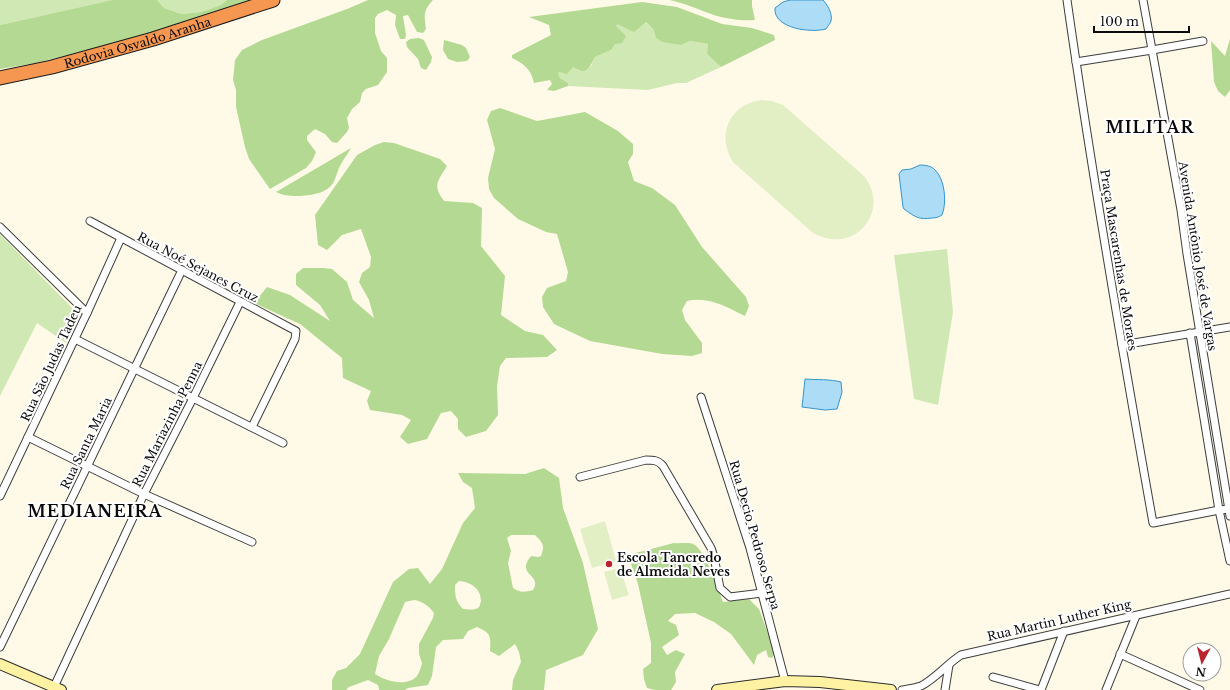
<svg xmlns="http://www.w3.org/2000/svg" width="1230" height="690" font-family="'Libre Baskerville',serif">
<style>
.green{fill:#d0e8b3}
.forest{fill:#b4d992;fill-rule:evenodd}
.pitch{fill:#e2efc5}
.water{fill:#adddf6;stroke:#3494cd}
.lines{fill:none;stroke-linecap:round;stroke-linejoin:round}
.street-casing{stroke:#3d3d3d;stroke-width:9}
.secondary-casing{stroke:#2c2c2c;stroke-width:12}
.highway-casing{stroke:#1b1b1b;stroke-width:15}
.street{stroke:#fff;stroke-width:7}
.secondary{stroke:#fff2a3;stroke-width:10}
.highway{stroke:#f59750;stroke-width:13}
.poi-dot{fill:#b9242f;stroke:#fff;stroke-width:1.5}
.labels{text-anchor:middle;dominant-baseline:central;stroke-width:4;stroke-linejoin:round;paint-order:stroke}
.street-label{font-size:12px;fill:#0a0a0a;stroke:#fff}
.poi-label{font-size:12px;font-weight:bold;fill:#0a0a0a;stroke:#fff;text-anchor:start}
.district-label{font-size:16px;font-weight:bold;letter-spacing:1px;fill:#0a0a0a;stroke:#fff}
</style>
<rect width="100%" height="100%" fill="#fffae8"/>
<g class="green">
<polygon points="0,0 112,0 0,25"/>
<polygon points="157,0 227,0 221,5 201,12 182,14 164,8"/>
<polygon points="645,22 653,29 656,38 681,45 690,41 708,44 707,54 721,67 686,83 677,83 648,90 568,86 568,83 560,78 558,73 560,72 573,67 579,71 591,66 595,57 611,50 616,23"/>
<polygon points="0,234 79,315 66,343 37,323 0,396"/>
<polygon points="947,249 953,312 938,405 914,399 894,255"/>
</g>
<g class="forest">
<polygon points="112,0 157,0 164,8 182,14 201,12 221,5 227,0 253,0 151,34 36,63 0,69 0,25"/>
<path d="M368 0H433C423 11 424 15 426 29L423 33 417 32 408 15 403 16 406 35 405 39H400L395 25 396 15 387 10 378 14 375 18V33L381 51 387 58V72L378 85 366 89 362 93 360 102 352 109 347 118 349 128 347 132 337 143 332 142 325 134 315 129 307 136V140L316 152 312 161 306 168 270 189 249 159 245 147 236 107V90L233 80 235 60 242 50 262 40 347 9Z"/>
<path d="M669 0H752V6L755 20C742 21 726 19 714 15 699 10 685 3 669 0Z"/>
<path d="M642 2 677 7 722 24 752 28 774 35 775 40 721 67 707 54 708 44 690 41 681 45 663 42 656 38 653 29 646 22 634 32 617 24 616 26 626 36 622 43 615 44 611 50 595 57C589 69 585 76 573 67L567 74 560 72 558 73 560 78 568 83V86L554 91 547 90 552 84 550 80 534 83C531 69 524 64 512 58V55L551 35 549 25 529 17Z"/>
<polygon points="419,38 424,40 432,57 431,62 426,70 421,68 418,59 407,47 406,42 410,39"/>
<polygon points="1230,39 1230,90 1225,97 1218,91 1214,82 1211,41 1225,56"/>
<polygon points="444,40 462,45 466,48 470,57 467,61 457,62 448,59 443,50"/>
<path d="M500 108 537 121 585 112 618 131 633 144V154L628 162 634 181 652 188 675 205 702 247 746 297 749 306 745 316C726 307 709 296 687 301L682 310 685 320 702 343V353L692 356 662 354 590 341 554 324 543 307 542 297 547 288 566 281 568 272 557 234 546 232 518 219 494 198 489 189 488 178 495 149 487 120 491 111Z"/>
<path d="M384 142 394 143 440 159 447 166C438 181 432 185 444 201L473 203 482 208 481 246 505 276 501 315 525 331 543 335 557 350 547 357 506 358 500 366 497 386 498 415 486 431 466 437 458 429V419L451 411 441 413 427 439 408 444 400 437 411 420 402 415 370 410 367 401 371 391 343 378 342 358 300 324 254 303 267 287 290 295 330 321 320 305 296 285V274L303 268H323L332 269 347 282 353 300 374 318 369 300 359 282 362 273 370 267 371 257 361 229 342 235 327 250 318 245 315 215 357 155 375 145Z"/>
<path d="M351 148C348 153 344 159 341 164 338 169 337 174 335 179 330 193 313 195 300 196 292 196 283 196 276 192Z"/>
<path d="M544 468 559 478 563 508 583 563 598 629 583 655 546 670 544 690H512L513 680 521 662 519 652 515 644 499 656 490 651C491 636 491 633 477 627L468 631 463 639 443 640 436 647 432 676 428 685 408 688 405 690H379L378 685 368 680 349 687 346 690H332V680L337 671 346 668 360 654 393 582 409 569 418 568 430 584 442 569 463 523 475 508 472 488 463 482 458 473 525 474ZM511 535H535C543 543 545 545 541 556L538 557 531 556C515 576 543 574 533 590 525 592 520 593 513 588L508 563 511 551 507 538ZM459 581C470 582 481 588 481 601 480 603 480 606 479 607 475 611 467 609 463 609 455 601 455 595 455 585ZM414 600C422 601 429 606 434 613L433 618 419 644V654L422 663C421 667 419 674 416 677 406 687 385 681 375 674L379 656 389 639 405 602Z"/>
<path d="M674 543C680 544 689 542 693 544 705 549 719 590 723 602L749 599 759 609 775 653 772 658 768 657 766 650 757 655 754 665 731 634 714 622 695 613 675 614 668 621 676 625 679 635 662 647 667 655 676 650 685 654 675 672 676 682 671 690H655L647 688 644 679 643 669 651 663V643L638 584 628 555Z"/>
</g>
<g class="pitch">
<path d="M761 100 772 101 783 105 864 176C892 212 853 256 813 233L733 162C716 135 729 105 761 100Z"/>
<polygon points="605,521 616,561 592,568 580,529"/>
<polygon points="620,568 629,595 612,600 604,572"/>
</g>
<g class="water">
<path d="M790 0H823C827 4 833 14 831 21 830 24 827 27 826 29 812 33 773 29 775 8L783 2Z"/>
<path d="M920 165C925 165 932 166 935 170 945 179 947 203 942 215 939 217 936 218 932 218 919 220 915 217 904 209L903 207 899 174 902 170 911 169Z"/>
<path d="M805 379C817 380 830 379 841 382L842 392 837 409 825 410 802 407Z"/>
</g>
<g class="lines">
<g class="street-casing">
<g id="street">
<path d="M1067 0C1092 175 1122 349 1153 523L1219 510 1230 509"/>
<polyline points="1143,0 1181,210 1187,254 1230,516"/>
<polyline points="1076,62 1152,50 1203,41"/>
<polyline points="90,221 296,331 295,339 252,427"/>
<polyline points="0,227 87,313"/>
<polyline points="1190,333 1219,510 1230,561"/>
<polyline points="75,339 283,443"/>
<polyline points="1122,345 1230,327"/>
<polyline points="701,397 750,548 785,681"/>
<polyline points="28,437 144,494 252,542"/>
<path d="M580 477 646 460C653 460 658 460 663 466L711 548 714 557 720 588 730 597 762 593"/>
<polyline points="0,496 87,313 121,238"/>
<polyline points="0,647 182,270"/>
<polyline points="1120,654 1200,690"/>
<polyline points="993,677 1040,690"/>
<polyline points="54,687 144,494 193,398 240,302"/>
<path d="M902 690C908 689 915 688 921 686 936 678 947 664 961 655L1230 594"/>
<polyline points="945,690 949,665"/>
<polyline points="1041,690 1064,631"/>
<polyline points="1106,690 1136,616"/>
</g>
</g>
<g class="secondary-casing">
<g id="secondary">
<polyline points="0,664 61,690"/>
<polyline points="717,690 785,681 820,682 891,690"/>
</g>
</g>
<g class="highway-casing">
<g id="highway">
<path id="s1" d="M0 78 52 67 153 39 273 0"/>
</g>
</g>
<use href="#street" class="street"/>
<use href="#secondary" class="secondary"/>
<use href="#highway" class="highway"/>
</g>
<circle class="poi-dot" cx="609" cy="564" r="4"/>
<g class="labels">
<g class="street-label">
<text stroke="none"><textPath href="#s1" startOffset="142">Rodovia Osvaldo Aranha</textPath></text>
<text transform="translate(1198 256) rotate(81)">Avenida Antônio José de Vargas</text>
<text transform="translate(1119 260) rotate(81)">Praça Mascarenhas de Moraes</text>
<text transform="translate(198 267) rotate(28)">Rua Noé Sejanes Cruz</text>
<text transform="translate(51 363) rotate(-65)">Rua São Judas Tadeu</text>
<text transform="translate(167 424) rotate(-63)">Rua Mariazinha Penna</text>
<text transform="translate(86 443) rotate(-64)">Rua Santa Maria</text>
<text transform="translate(755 535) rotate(74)">Rua Decio Pedroso Serpa</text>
<text transform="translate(1059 620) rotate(-13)">Rua Martin Luther King</text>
</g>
<g class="poi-label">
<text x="617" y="557">Escola Tancredo<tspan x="617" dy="14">de Almeida Neves</tspan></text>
</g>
<g class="district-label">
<text x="1150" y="127">MILITAR</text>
<text x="95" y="511">MEDIANEIRA</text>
</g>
</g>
<g transform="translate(1202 662) rotate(187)"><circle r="19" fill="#ffffff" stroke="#9d9d9d"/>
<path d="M0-3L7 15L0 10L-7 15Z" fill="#b9242f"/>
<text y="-6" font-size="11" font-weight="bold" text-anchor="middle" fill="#0a0a0a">N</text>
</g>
<path d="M1094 26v6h95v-6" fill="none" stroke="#0a0a0a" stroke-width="2"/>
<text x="1100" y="26" font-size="12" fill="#0a0a0a" stroke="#ffffff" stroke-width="3" paint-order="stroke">100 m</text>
</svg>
